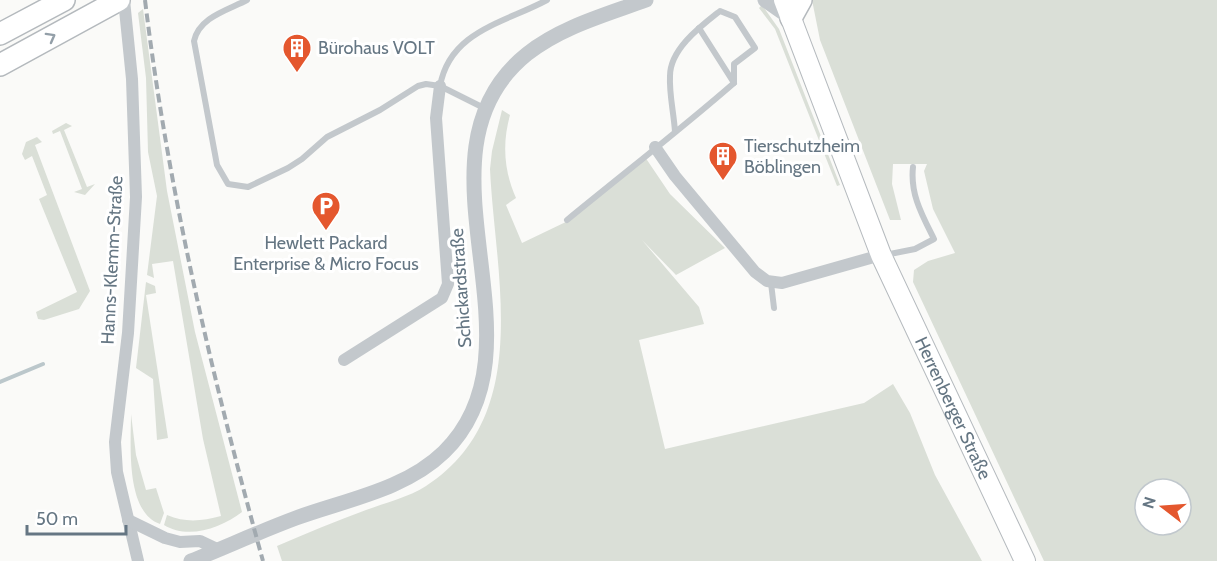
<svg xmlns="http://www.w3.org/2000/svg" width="1217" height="561" font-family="Cabin,sans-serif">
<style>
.green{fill:#dadfd7;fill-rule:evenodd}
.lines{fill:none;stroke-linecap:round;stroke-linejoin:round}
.stream{stroke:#bbc7cb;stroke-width:4}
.primary-casing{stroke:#b5babe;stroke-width:22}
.trunk-casing{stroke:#b4b9bd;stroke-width:24}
.service{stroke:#c3c8cc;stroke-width:6}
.minor{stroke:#c3c8cc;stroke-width:12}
.tertiary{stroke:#c3c8cc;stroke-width:15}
.primary{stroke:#fff;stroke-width:20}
.trunk{stroke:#fff;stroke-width:21}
.rail{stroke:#a2aab0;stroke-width:4;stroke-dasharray:9 4.5;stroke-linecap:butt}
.oneway{stroke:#939fa8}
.labels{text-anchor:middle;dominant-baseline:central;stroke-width:6;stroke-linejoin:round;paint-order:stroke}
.poi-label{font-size:18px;fill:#657683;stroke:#fff;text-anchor:start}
.street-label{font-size:18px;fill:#657683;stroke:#fff}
</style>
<rect width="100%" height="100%" fill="#fafaf8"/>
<g class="green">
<path d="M812 0H1217V561H1044L913 282 914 270 928 261 955 253 933 209 924 171 927 164H893L892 184 901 220H890L820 40ZM1145 489H1181V525H1145Z"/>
<polygon points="762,5 779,29 840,185 837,186 775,29 759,8"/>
<path d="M143 9 167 191 195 332 242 512C221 528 188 540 164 525L167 515C186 523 202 521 221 516L203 439 173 261 152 264 154 278 147 275 157 196 148 152 146 78 138 13Z"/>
<path d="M502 110 510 115C502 144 504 171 516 198L506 205 522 243 572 219 645 157 670 194 725 248 676 275 642 240 699 307 704 324 639 340 665 449 864 403 893 384 910 413 935 475 982 561H282L277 546C307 533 336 521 366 510 385 503 409 497 426 486 534 416 495 276 490 169L492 151Z"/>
<polygon points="66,123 72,126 64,130 87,187 95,184 85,195 74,192 82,189 60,131 53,134 52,131"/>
<polygon points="37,137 42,142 35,145 90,291 79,309 44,320 38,319 36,312 77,292 39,199 47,195 32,156 25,160 22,154 26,142"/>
<polygon points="146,282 155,286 156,293 146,295 168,438 157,440 153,379 136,368"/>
<path d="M131 414 136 455 146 490 156 488 164 513 160 524C125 512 131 443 131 414Z"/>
</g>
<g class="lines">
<polyline class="stream" points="0,382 43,364"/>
<g class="primary-casing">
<g id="primary">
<path id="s1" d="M784 0 881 255 1025 561"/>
</g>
</g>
<g class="trunk-casing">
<g id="trunk">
<polyline points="791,18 801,0"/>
<polyline points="0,34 64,0"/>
<polyline points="0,65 119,0"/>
</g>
</g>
<g class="service">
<path d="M247 0C228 10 199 17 194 41L217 165 228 184 248 187 288 168 302 159 327 137 380 110 418 86 426 84 440 86 486 109"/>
<polyline points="699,28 734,83"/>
<path d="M440 86C450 31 504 23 547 0"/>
<path d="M567 220C623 174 680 130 734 83V64L755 48 735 17 720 11C701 26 670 49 670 76 669 94 674 114 675 132"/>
<path d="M885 255 915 249 934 239C922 215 910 194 913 167"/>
<polyline points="771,283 774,308"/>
</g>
<g class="minor">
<polyline points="124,0 132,79 136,197 128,333 115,442 117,472 138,561"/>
<polyline points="655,147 675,176 755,272 767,281 782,283 881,255"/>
<polyline points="344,360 442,298 448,284 436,118 440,86"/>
<polyline points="128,520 165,538 180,542 200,541 219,550"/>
</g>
<g class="tertiary">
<polyline points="765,0 791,18"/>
<path d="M191 561C226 547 261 531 296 518 345 500 405 490 444 452 554 344 401 155 527 54 561 27 605 15 646 0"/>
</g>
<use href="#primary" class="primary"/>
<use href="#trunk" class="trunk"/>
<path class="rail" d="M145 0C168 190 212 377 263 561"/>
</g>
<defs><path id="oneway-chevron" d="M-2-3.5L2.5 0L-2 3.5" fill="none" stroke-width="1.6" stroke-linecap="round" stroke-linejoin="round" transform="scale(1.5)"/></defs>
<use class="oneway" href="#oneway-chevron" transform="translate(51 37) rotate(-29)"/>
<defs>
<g id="building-pin" transform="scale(1.5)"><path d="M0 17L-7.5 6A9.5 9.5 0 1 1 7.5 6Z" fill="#e4572e" stroke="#fff"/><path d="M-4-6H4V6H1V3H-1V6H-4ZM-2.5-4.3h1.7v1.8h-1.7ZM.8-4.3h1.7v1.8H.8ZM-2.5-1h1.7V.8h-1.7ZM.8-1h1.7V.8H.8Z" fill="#fff"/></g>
<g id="parking-pin" transform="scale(1.5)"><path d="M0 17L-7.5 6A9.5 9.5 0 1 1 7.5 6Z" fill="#e4572e" stroke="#fff"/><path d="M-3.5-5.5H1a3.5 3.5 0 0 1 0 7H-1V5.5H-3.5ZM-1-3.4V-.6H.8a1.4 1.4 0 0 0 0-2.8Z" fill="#fff"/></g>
</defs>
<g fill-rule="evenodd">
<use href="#building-pin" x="297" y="48"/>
<use href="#building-pin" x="723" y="156"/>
<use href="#parking-pin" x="326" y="206"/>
</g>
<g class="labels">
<g class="poi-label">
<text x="318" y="48">Bürohaus VOLT</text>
<text x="744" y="146">Tierschutzheim<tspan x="744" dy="21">Böblingen</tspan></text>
<text x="326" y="243" text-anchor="middle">Hewlett Packard<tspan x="326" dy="21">Enterprise &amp; Micro Focus</tspan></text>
</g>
<g class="street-label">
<text transform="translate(112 260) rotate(-87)">Hanns-Klemm-Straße</text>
<text transform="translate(461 288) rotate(-94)">Schickardstraße</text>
<text stroke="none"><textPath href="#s1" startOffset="442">Herrenberger Straße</textPath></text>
</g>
</g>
<g transform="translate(1163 507) rotate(287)"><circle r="28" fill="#ffffff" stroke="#c1c8cd" stroke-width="1.5"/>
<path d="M0-4.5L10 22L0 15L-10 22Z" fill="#e4572e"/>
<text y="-9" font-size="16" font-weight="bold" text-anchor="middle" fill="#657683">N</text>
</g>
<path d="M27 525v9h99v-9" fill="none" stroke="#657683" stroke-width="3"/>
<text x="36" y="525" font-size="18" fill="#657683" stroke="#ffffff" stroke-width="4.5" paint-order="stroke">50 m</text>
</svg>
